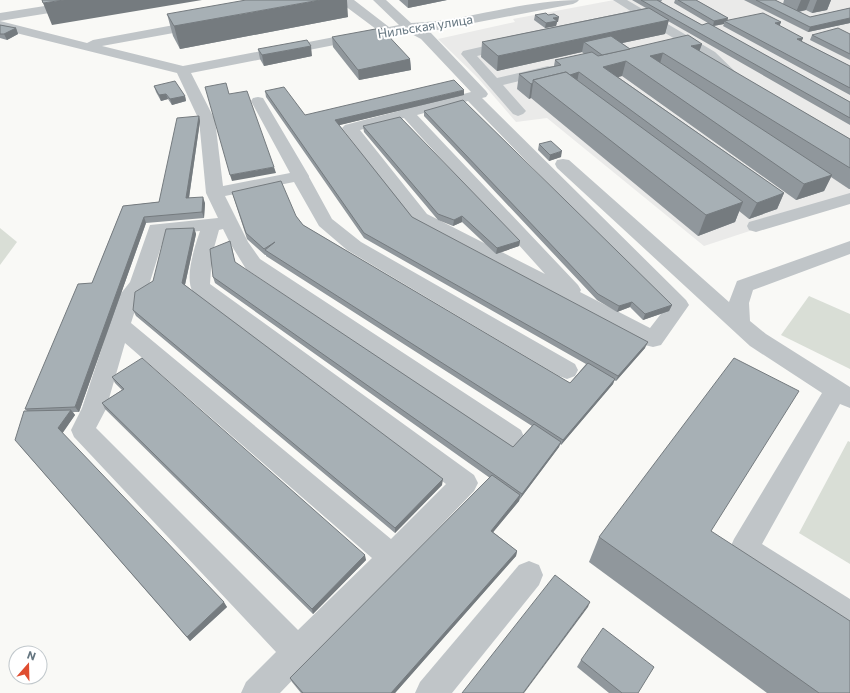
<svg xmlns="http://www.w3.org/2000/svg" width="850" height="693" font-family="Commissioner,sans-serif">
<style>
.built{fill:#eaeae9}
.green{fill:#d9ded6}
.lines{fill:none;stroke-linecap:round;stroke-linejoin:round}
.minor{fill:#c0c5c8;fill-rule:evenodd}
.wall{fill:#90979c}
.shaded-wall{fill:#757b7f}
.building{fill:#a7b0b5;stroke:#757b7f}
.labels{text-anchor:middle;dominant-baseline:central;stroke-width:4;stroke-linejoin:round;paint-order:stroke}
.far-street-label{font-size:13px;fill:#657680;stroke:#fff}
</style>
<rect width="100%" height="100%" fill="#f9f9f6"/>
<polygon class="built" points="614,0 850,0 850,198 704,246 547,118 516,122 478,78 438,39 515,22 513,19"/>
<g class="green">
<polygon points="0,228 17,242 0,265"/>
<polygon points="809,296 850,314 850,369 781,335"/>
<polygon points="848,441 850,442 850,564 799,533"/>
</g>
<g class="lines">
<g class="minor">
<polygon points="83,0 111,0 109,2 105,4 0,21 0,13"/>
<path d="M337 0H354L389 27 399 25 373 0H386L411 23C468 21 522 0 579 0L577 2 573 4 437 30H424L431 33 486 91 488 94 486 97 482 98 686 300 689 305 661 345 653 347 645 345 415 222 342 128 345 125 471 92 421 39 406 31 191 73 215 120 223 186 290 173 251 101 253 98 258 97 263 98 309 176V177L332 219 361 242 575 364 578 370 575 376 567 379 559 376 347 250 319 226 294 182 225 196 248 242 260 259 521 430 524 437 521 444 512 447 503 444 246 269 230 243 223 229 219 230 212 255 210 284 474 475 478 483 474 491 280 693H241L246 682 276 652 74 437 71 430 82 408 119 296 130 282 150 225 218 218 206 193 199 120 177 73 0 29V21L87 43 93 40 201 20 205 21 207 24 205 27 201 28 102 46 183 66 376 29ZM468 101 667 306 650 328 580 292 581 290 578 285 417 115ZM404 118 545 274 427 214 360 130ZM200 231C195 246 184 278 193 292L446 484 391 539 131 323 139 298 149 285 165 234ZM125 343 372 558 298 630 96 428 106 409Z"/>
<polygon points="613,0 627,0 715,52 746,82 744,85 739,86 734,85 705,58"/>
<polygon points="511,40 516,41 518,44 516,47 477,56 497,78 548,66 553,67 555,70 553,73 503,85 526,111 523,114 518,116 513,114 461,54 463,51"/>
<polygon points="563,159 569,160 729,302 737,281 850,241 850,254 753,290 749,303 750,321 766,334 850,387 850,408 840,404 762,544 850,599 850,631 839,627 734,557 730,548 734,539 822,393 750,346 557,168 555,164 557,160"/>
<polygon points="850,193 850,204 756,232 749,230 747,226 749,222"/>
<polygon points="529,561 539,565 543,575 539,585 452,693 415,693 420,682 519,565"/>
</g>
</g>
<g class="wall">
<polygon points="399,0 447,0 408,8"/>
<polygon points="632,0 662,0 661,2 702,25 708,23 674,3 675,0 696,0 728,18 727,20 781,22 779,26 803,38 801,41 850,66 850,95 723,26 724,24 713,26 850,102 850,125 668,21 665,34 622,43 630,49 702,44 699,51 850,139 850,189 849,189 831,177 824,191 796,200 622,76 618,77 784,193 777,209 749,219 739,211 735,222 698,236 531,98 529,99 517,89 519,74 554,66 555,60 584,54 582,52 497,71 481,57 482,42 646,8"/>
<polygon points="744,0 775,0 783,4 784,0 831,0 827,10 812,13 806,10 799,12 810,17 850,8 850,23 808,32"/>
<polygon points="167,14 348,17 180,49 173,36"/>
<polygon points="535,15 558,22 557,22 556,26 545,28 534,20"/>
<polygon points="0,25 16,28 18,34 7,40 0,38"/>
<polygon points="850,34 850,60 810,40 812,35"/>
<polygon points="332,37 410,59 411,70 359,80 333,47"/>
<polygon points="258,49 312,56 264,66 260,59"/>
<polygon points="154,86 185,96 186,101 172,105 168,99 161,101 156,92"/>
<polygon points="265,91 305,115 464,95 339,125 412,217 645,348 616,381 614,380 613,384 561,445 560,444 559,447 520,499 519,501 493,532 517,551 516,556 395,693 301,693 292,682 290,678 490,478 215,283 213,277 232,247 235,263 513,447 532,426 266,256 266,255 265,255 247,239 232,192 296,216 303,225 570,383 586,364 364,238 266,97"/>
<polygon points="424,111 672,305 669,311 643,320 630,307 617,312 597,300 424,116"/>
<polygon points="199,116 200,121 189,198 205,203 204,218 146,223 79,412 73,412 75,415 62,433 227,607 190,641 20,446 27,411 25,409 92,283 123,206 159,202"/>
<polygon points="363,126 520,241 519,246 496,254 462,222 453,226 438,220 364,132"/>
<polygon points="539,144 561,157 549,161 538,150"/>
<polygon points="194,228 196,234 185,285 442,485 395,533 136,316 133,310 153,281"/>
<polygon points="112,377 366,560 313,614 105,409 102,403 122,390 115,383"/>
<polygon points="711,531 850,693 767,693 589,562 599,537"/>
<polygon points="581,660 638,693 609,693 577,667"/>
</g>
<g class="shaded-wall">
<polygon points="64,0 202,0 52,25 43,3"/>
<polygon points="320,0 347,0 348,17 180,49 174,26"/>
<polygon points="408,0 447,0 408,8"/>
<polygon points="801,0 810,0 806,10 796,12"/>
<polygon points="817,0 831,0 827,10 812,13"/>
<polygon points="559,17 558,22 557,22 556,26 545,28 546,23 553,18"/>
<polygon points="728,18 727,22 724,21 724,24 713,26 714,21"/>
<polygon points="850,18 850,23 808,32 810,27"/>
<polygon points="669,20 665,34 594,49 584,42 582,52 497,71 498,56"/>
<polygon points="781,22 779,27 775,23"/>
<polygon points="16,28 18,34 7,40 4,34"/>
<polygon points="803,38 801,43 797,39"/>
<polygon points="702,44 697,58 691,46"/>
<polygon points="311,46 312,56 264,66 262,55"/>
<polygon points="663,53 659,67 650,56"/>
<polygon points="410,59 411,70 359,80 358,70"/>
<polygon points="626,61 622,76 600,82 603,67"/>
<polygon points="579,72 576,87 537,82"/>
<polygon points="533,83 531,98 529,99 531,84"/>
<polygon points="464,90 464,95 336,126 335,120"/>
<polygon points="166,94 168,99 161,101 159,95"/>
<polygon points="185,96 186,101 172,105 170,99"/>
<polygon points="199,116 200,121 188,204 186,198"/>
<polygon points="562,151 561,157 549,161 550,155"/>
<polygon points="274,167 276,173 232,181 230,175"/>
<polygon points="832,175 824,191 796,200 804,184"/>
<polygon points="784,193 777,209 749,219 757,203"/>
<polygon points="203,197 205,203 204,218 202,212"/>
<polygon points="743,202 735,222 698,236 706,215"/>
<polygon points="462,216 462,222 453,226 454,220"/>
<polygon points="144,217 146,223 79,412 75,407"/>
<polygon points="194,228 196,234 184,289 182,283"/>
<polygon points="520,241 519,246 496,254 497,248"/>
<polygon points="632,302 630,307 617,312 619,306"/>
<polygon points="672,305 669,311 643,320 645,314"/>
<polygon points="648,342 645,348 616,381 618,376"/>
<polygon points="615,379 613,384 561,445 563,440"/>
<polygon points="71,410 75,415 62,434 58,428"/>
<polygon points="561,442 559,447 520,499 522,494"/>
<polygon points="443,479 442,485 395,533 395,528"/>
<polygon points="520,495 519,501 490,536 491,531"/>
<polygon points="517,551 516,556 395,693 391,693"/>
<polygon points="365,555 366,560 313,614 312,609"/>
<polygon points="224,602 227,607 190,641 187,637"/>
<polygon points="590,602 588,607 524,693 523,693"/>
</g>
<g class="building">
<polygon points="42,0 64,0 43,3"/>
<polygon points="246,0 320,0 174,26 167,14"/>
<polygon points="641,0 657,0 702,25 708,23 850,102 850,118"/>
<polygon points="678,0 696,0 728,18 714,21"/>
<polygon points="756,0 775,0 810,17 850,8 850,18 810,27"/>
<polygon points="649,8 669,20 498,56 482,42"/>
<polygon points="546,13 548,15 554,14 559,17 553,18 557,21 546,23 535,15"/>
<polygon points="763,13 781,22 775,23 803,38 797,39 850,66 850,88 724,21"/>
<polygon points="0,25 16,28 4,34 0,34"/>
<polygon points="381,28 410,59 358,70 332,37"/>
<polygon points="838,28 850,34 850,54 812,35"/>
<polygon points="688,35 702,44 691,46 850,139 850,168 663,53 650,56 832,175 804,184 626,61 603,67 784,193 757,203 579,72 570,75 566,72 533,80 533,83 531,84 519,74 561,65 555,60 592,52 598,56"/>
<polygon points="611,36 630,49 602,55 584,42"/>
<polygon points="307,40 311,46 262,55 258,49"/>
<polygon points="566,72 743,202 706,215 533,80"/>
<polygon points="454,80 464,90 335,120 412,217 648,342 618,376 364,233 265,91 284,87 305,115"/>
<polygon points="175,81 185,96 170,99 166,94 159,95 154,86"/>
<polygon points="226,83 229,94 247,91 274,167 230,175 205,87"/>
<polygon points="463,100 672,305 645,314 632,302 619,306 598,294 424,111"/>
<polygon points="199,116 186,198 203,197 202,212 144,217 75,407 25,409 78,284 92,283 123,206 159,202 177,118"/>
<polygon points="400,117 520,241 497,248 462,216 454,220 438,214 363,126"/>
<polygon points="551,141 562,151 550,155 539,144"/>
<polygon points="281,181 296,216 303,225 570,383 588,363 615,379 563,440 265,250 275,242 264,249 246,233 232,192"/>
<polygon points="194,228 182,283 443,479 395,528 133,310 135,292 153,281 166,229"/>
<polygon points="230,241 235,262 513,447 534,424 561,442 522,494 213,277 210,249"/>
<polygon points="142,358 365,555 312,609 102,403 124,389 112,377"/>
<polygon points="734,358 799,391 711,531 850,621 850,693 819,693 599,537"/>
<polygon points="71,410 58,428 224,602 187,637 15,440 24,411"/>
<polygon points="492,475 520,495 491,531 517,551 391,693 303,693 290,678"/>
<polygon points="555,575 590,602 523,693 462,693"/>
<polygon points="603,628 654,667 638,693 622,693 581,660"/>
</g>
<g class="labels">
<g class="far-street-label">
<text transform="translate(425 26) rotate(-9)">Нильская улица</text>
</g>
</g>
<g transform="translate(28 665) rotate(20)"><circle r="19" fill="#ffffff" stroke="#c1c8cc"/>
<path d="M0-3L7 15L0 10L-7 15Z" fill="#df4d30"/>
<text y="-6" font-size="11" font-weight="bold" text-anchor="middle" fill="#657680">N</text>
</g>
</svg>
